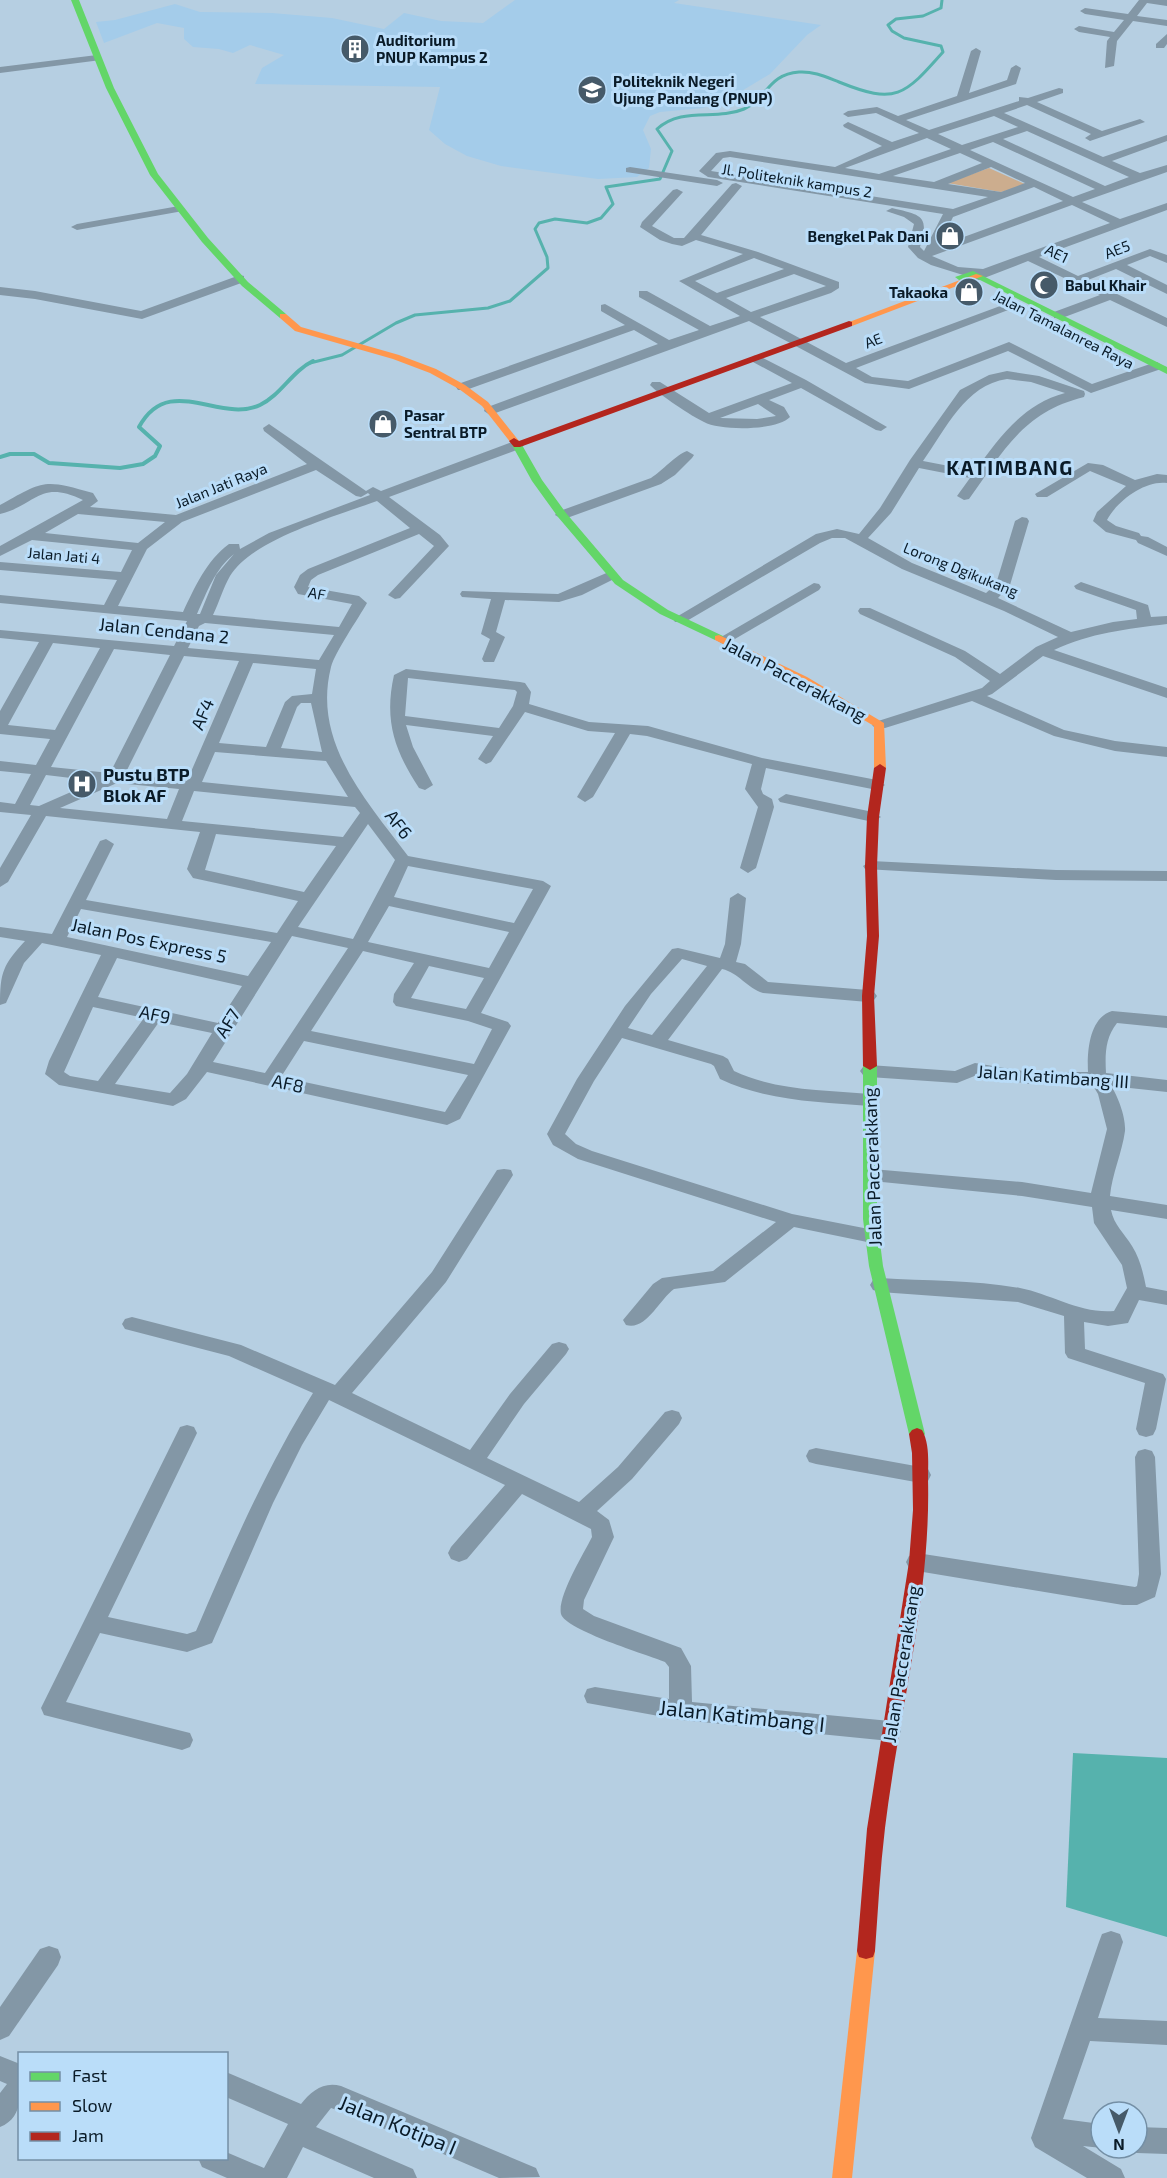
<svg xmlns="http://www.w3.org/2000/svg" width="1167" height="2178" font-family="'Exo 2',sans-serif">
<style>
.built{fill:#a4ccea}
.green{fill:#ccad8e}
.water{fill:#56b2ad}
.lines{fill:none;stroke-linecap:round;stroke-linejoin:round}
.stream-far1{stroke:#56b2ad;stroke-width:3}
.stream{stroke:#56b2ad;stroke-width:4}
.street{fill:#8397a6;fill-rule:evenodd}
.fast{fill:#63d668;fill-rule:evenodd}
.slow{fill:#ff974d;fill-rule:evenodd}
.jam{fill:#b3261e;fill-rule:evenodd}
.labels{text-anchor:middle;dominant-baseline:central;stroke-width:6;stroke-linejoin:round;paint-order:stroke}
.far-poi-label{font-size:15px;font-weight:bold;fill:#0a1b28;stroke:#baddf9;text-anchor:start}
.far-street-label{font-size:15px;fill:#0a1b28;stroke:#baddf9}
.street-label{font-size:18px;fill:#0a1b28;stroke:#baddf9}
.poi-label{font-size:18px;font-weight:bold;fill:#0a1b28;stroke:#baddf9;text-anchor:start}
.far-district-label{font-size:20px;font-weight:bold;letter-spacing:1.5px;fill:#0a1b28;stroke:#baddf9}
.near-street-label{font-size:21px;fill:#0a1b28;stroke:#baddf9}
</style>
<rect width="100%" height="100%" fill="#b6cfe2"/>
<polygon class="built" points="515,0 679,0 674,3 821,25 807,35 770,74 740,92 703,108 660,112 650,116 643,130 651,149 649,168 637,177 598,179 501,166 467,156 445,144 429,130 440,87 255,84 262,68 284,55 250,45 233,53 219,49 193,47 184,39 184,28 157,23 104,43 96,22 115,20 175,4 200,12 272,13 332,18 384,29 404,13 441,21 483,23"/>
<polygon class="green" points="989,168 1027,185 1001,192 947,183"/>
<polygon class="water" points="1073,1753 1167,1758 1167,1937 1066,1907"/>
<g class="lines">
<path class="stream-far1" d="M310 363 342 355 396 323 415 315 488 308 510 301 548 268 547 257 535 229 539 223 555 219 587 223 601 218 613 204 606 187 660 179 672 151 657 129C682 106 716 121 744 109 767 99 768 74 799 72 813 71 826 77 839 82 896 105 904 96 943 52L941 46 904 38 892 31 888 25 896 19 923 16 941 8 942 0"/>
<path class="stream" d="M0 457 10 454H34L49 463 120 468 143 464 155 456 160 446 139 427C169 372 219 424 260 405 281 395 292 371 313 361"/>
<g class="street">
<polygon points="1139,0 1167,0 1167,6 1147,3 1137,16 1167,20 1167,26 1133,21 1117,41 1114,66 1105,68 1107,41 1110,37 1079,32 1074,29 1079,26 1114,32 1124,20 1085,14 1080,11 1085,8 1128,14"/>
<polygon points="1167,34 1167,44 1164,48 1156,48 1156,44"/>
<path d="M976 48 981 51 969 93 1007 80 1011 68 1016 65 1021 68 1016 84 906 120 929 130 1019 101V97L1028 98 1059 88 1063 89V93L1037 102 1102 131 1140 119 1145 122 1090 141 1085 138 1091 134 1027 105 1004 113 1103 157 1167 135V141L1112 161 1140 173 1167 165V172L1082 202 1120 219 1167 203V210L1039 257 1078 276 1150 249 1167 255V263L1150 256 1127 265 1167 285V294L1116 269 1088 280 1167 318V327L1110 300 1062 318H1054V312L1100 295 1028 261 979 280 931 265 918 258 908 247 914 224 904 217 886 211 892 208C921 215 930 215 920 247L924 251 943 214 708 177 699 171 716 153 730 151 835 167 882 146 844 127 843 125 848 122 892 142 919 133 876 113 848 117 843 114 848 111 877 107 898 116 957 96 971 51ZM994 116 1018 127 962 145 938 134ZM1027 131 1129 177 1105 186 1003 139ZM927 138 951 149 879 174 845 168ZM993 142 1095 189 1073 197 970 150ZM960 153 982 163 934 182 893 176ZM730 157 988 197 953 209 711 171 723 158ZM991 167 1025 183 1001 192 948 184ZM1034 187 1063 201 939 246 953 217ZM1072 205 1110 223 983 269 958 267 932 256Z"/>
<polygon points="97,55 101,56 101,60 0,73 0,67"/>
<polygon points="630,167 717,180 723,183 717,186 626,172 626,168"/>
<path d="M736 183 742 186 701 235 758 252 839 282V288L831 293 760 317 846 363 1011 302 1015 301 1021 305 856 368 872 377 908 381 1009 342 1092 384 1153 363 1157 362 1163 366 1161 369 1091 393 1008 351 909 389 865 383 749 321 490 415 484 411 485 408 658 344 634 330 466 390H458L456 387 458 384 625 325 601 311V305L605 304 669 340 699 330 639 297V291H647L710 326 740 316 679 281 743 254 696 240 682 246 672 244 660 240 640 227 642 222 673 190 677 189 683 192 652 226 674 238H684L732 184ZM754 258 784 269 717 293 695 281ZM794 274 826 286 751 312 726 298Z"/>
<polygon points="179,206 185,209 183,211 77,230 71,227 77,224"/>
<polygon points="240,275 244,276 244,282 142,319 35,299 0,295 0,287 35,291 141,311"/>
<path d="M757 355 806 380 887 427 881 431 876 430 801 388 769 400 784 407 790 417C777 431 720 431 704 422 693 417 658 394 650 385L652 382H660L709 413 792 383 753 362 751 359 753 356ZM758 404 776 416 757 419 720 418Z"/>
<path d="M1007 371 1039 376 1084 391 1085 394 1084 397C1023 412 1003 452 969 499L964 500 957 496 970 478 919 468 891 513 868 538 912 563 986 593 996 584 1015 521 1022 517 1027 518 1029 521 1010 585 998 598 1071 632 1113 622 1137 619 1136 610 1076 589 1074 586 1081 582 1148 605 1151 617 1167 616V624C1127 629 1090 633 1054 650L1167 688V698L1043 656 992 694 987 696 1064 730 1115 741 1167 747V757L1115 751 1054 736 972 701 885 728H875L872 725 875 722 982 688 990 681 955 657 860 614 858 611 860 608H870L965 651 1000 674 1036 647 1058 637 1004 611 902 569 845 538H832L820 543 685 622H675L673 619 816 534 837 529 859 534 880 508 910 460 960 390 989 375ZM1007 379 1031 382 1065 393C1023 404 999 438 975 471L923 461C946 429 965 385 1007 379Z"/>
<path d="M269 424 366 491 373 487 381 491 512 442 517 441 524 445 522 448 389 497 440 535 449 546 400 598 395 599 388 595 434 546 419 534 318 575 311 580 308 587 359 596 367 603C358 619 335 652 331 667 312 742 366 800 408 856L543 881 551 886 481 1013 508 1022 511 1026 460 1119 447 1125 207 1072 186 1099 173 1106 59 1085 45 1074 49 1061 101 955 42 943 24 963 6 1003 0 1005C0 972 3 965 25 941L0 937V927L52 934 100 841 106 839 114 844 86 900 277 933 298 901 193 878 187 869 200 832 46 816 8 882 0 887V868L31 815 0 812V802L15 804 31 774 0 771V761L36 765 50 739 0 734V711L39 642 0 638V630L174 646 187 621 0 603V595L104 605 117 580 0 570V562L121 572 132 550 32 540 0 556V546L83 500C39 479 37 505 0 514V505C45 480 43 479 93 493L98 501 90 507 176 515 307 464 264 431 263 428ZM316 470 356 496 361 497 368 493 370 495 269 533 240 549 239 544H229C206 561 195 587 183 612L118 606 147 549 182 522ZM377 501 410 528 308 569 300 575 294 587 298 594 352 604 339 627 213 615C219 603 223 588 230 576 252 539 337 516 377 501ZM78 514 165 522 138 543 45 533ZM234 554 216 575 200 614H197C207 592 215 569 234 554ZM205 623 334 635 319 660 188 648 199 626ZM53 643 100 648 55 730 8 725ZM114 649 170 655 110 773 51 767ZM184 656 239 661 187 781 125 774ZM253 663 316 669 312 694 292 696 285 702 266 747 219 743ZM301 703H311L322 752 281 748 297 707ZM215 752 326 761 348 797 202 782ZM46 775 96 781 39 806 30 805ZM117 783 179 789 167 819 60 808ZM194 791 355 807 360 813 343 837 182 821ZM368 824 395 860 353 939 298 927ZM216 834 336 846 304 892 205 870ZM408 866 533 889 514 923 394 897ZM389 906 509 932 489 968 368 942ZM81 909 271 942 248 976 67 937ZM292 936 348 948 265 1073 213 1062ZM363 951 414 963 394 994 393 1002 396 1006 468 1021 492 1029 474 1064 311 1031ZM117 958 242 986 218 1023 98 997ZM429 966 484 978 466 1009 411 998ZM93 1007 144 1018 98 1081 70 1076 64 1072ZM159 1022 212 1033 187 1074 170 1093 115 1084ZM304 1041 468 1075 445 1112 281 1077Z"/>
<path d="M687 451 694 455 692 458 675 475 661 484 567 518 562 519 555 515 557 512 651 478C662 471 677 454 687 451Z"/>
<path d="M1088 463 1103 465 1135 480 1157 474 1167 475V483C1145 480 1117 501 1107 520L1116 526 1139 533 1141 536 1148 537 1167 547V556L1138 543 1136 540 1106 532 1093 521 1097 512 1126 486 1090 471 1047 497H1037L1035 494Z"/>
<polygon points="611,571 618,575 616,578 582,595 559,602 505,600 496,632 505,637 494,662 484,662 482,659 490,639 481,634 491,599 462,597 460,594 462,591 558,594"/>
<polygon points="814,583 819,584 821,587 819,590 728,643 723,644 716,640"/>
<path d="M406 669 520 682 525 683 531 692 529 704 589 722 648 726 762 758 877 780 885 785 877 790 766 768 761 789 763 794 772 799 774 807 756 868 748 873 740 868 758 807 745 789 752 764 647 736 630 734 593 797 585 802 577 797 615 733 588 731 525 712 491 762 486 764 478 759 493 736 406 725 413 747 433 785 425 790 419 788C394 750 384 720 394 675ZM408 678 515 690 517 692 513 706 499 728 405 716Z"/>
<polygon points="786,794 873,812 881,817 873,822 780,802 778,799"/>
<polygon points="871,861 1056,870 1167,871 1167,881 1056,880 865,869 863,866"/>
<path d="M738 893 746 898 741 944 736 962 745 964 768 982 868 990 874 992 877 996 874 1000 868 1002 763 993C747 988 739 973 722 969L668 1040 723 1056 728 1059 734 1071C776 1091 825 1090 870 1094L876 1096 879 1100 876 1104 870 1106C819 1102 767 1101 720 1079L714 1066 711 1064 622 1038 594 1081 565 1134 576 1144 592 1151 792 1214 879 1231 882 1236 879 1241 872 1243 794 1227 725 1282 674 1289C659 1300 646 1331 626 1325L623 1320 653 1284 662 1278 713 1271 776 1222 578 1159 553 1145 547 1134 577 1079 625 1006 672 949 678 948 720 958 725 944 730 898ZM682 959 707 966 652 1035 628 1028 651 994Z"/>
<path d="M1112 1011 1167 1016V1028L1117 1023C1105 1038 1105 1055 1106 1073L1167 1080V1092L1111 1086C1118 1096 1126 1118 1125 1131 1122 1153 1112 1174 1110 1196L1167 1205V1219L1111 1210C1114 1225 1124 1233 1132 1246 1140 1259 1143 1272 1146 1287L1167 1291V1305L1139 1300 1128 1323 1108 1326 1084 1322 1085 1349 1163 1374 1166 1379 1156 1429 1153 1435 1146 1437 1139 1435 1136 1429 1145 1383 1068 1358 1065 1353 1064 1316 1018 1302 880 1292 873 1290 870 1285 873 1280 880 1278C926 1281 974 1280 1020 1288 1051 1294 1081 1314 1114 1311L1127 1288 1122 1265 1094 1223 1092 1207 1022 1196 872 1181 865 1180 863 1175 865 1170 872 1169 1022 1182 1091 1193 1107 1129 1098 1094 1092 1084H1029L977 1075 957 1083 869 1077 863 1075 860 1071 863 1067 869 1065 955 1071 975 1063 1029 1072H1088C1087 1052 1089 1018 1112 1011Z"/>
<path d="M504 1169 511 1170 513 1175 446 1282 352 1393 470 1450 510 1394 552 1344 559 1342 566 1344 569 1349 566 1354 524 1404 487 1458 579 1502 618 1467 665 1412 672 1410 679 1412 682 1418 679 1424 632 1479 597 1511 609 1520 614 1537 584 1600 583 1609 594 1616 681 1648 691 1666 692 1702 890 1721 898 1724 901 1731 898 1738 890 1741 681 1720 587 1703 584 1696 587 1689 595 1687 669 1699V1667L665 1662C648 1655 565 1630 561 1614 557 1597 584 1553 592 1537L591 1529 522 1494 467 1559 459 1562 451 1559 448 1553 451 1547 505 1485 329 1400 302 1445 273 1503 212 1643 187 1652 100 1633 66 1702 190 1733 193 1740 190 1747 182 1750 44 1715 41 1708 180 1427 187 1425 194 1427 197 1433 108 1617 187 1634 196 1631C231 1549 266 1469 313 1393L229 1356 125 1329 122 1324 125 1319 132 1317 241 1345 335 1385 432 1272 497 1170Z"/>
<polygon points="816,1448 921,1467 928,1469 931,1475 928,1481 921,1483 816,1464 809,1462 806,1456 809,1450"/>
<polygon points="1145,1449 1152,1451 1155,1457 1161,1574 1155,1597 1137,1605 1123,1605 917,1571 909,1568 906,1562 909,1556 917,1553 1135,1587 1137,1586 1139,1574 1135,1457 1138,1451"/>
<polygon points="1111,1931 1120,1934 1123,1942 1098,2018 1167,2021 1167,2045 1090,2041 1063,2119 1101,2124 1102,2148 1083,2146 1121,2169 1125,2178 1087,2178 1035,2147 1031,2138 1099,1942 1102,1934"/>
<polygon points="49,1946 58,1949 61,1957 58,1965 9,2036 0,2040 0,2007 40,1949"/>
<path d="M0 2056 20 2064C20 2087 26 2117 0 2127V2093L7 2084 0 2081Z"/>
<path d="M226 2072 301 2104C311 2091 324 2081 341 2086L536 2168 540 2177 499 2178 357 2117 331 2108 316 2127 413 2169 417 2178H374L303 2147 287 2178H227L202 2167 198 2158H226V2152L264 2168 288 2124 226 2097Z"/>
<polygon points="1137,2127 1167,2128 1167,2154 1137,2153 1128,2149 1137,2148"/>
</g>
<g class="fast">
<polygon points="71,0 79,0 114,88 158,174 208,238 248,282 286,314 286,318 280,318 242,286 202,242 150,175 106,88"/>
<polygon points="973,271 1167,367 1167,374 976,278 959,280 955,277"/>
<polygon points="517,442 522,445 542,480 566,513 623,580 668,610 723,636 723,640 715,640 660,614 615,584 558,517 532,481 512,445"/>
<polygon points="870,1062 877,1066 877,1219 883,1266 925,1434 922,1438 917,1440 912,1438 909,1434 869,1266 863,1219 863,1066"/>
</g>
<g class="slow">
<polygon points="976,274 983,276 852,326 844,324"/>
<polygon points="280,314 286,314 301,327 399,355 436,369 465,385 488,402 519,441 511,443 482,406 459,389 430,373 393,359 295,331 280,318"/>
<polygon points="719,635 807,677 884,723 886,768 884,770 880,772 874,768 874,726 799,681 715,640 715,636"/>
<polygon points="866,1943 873,1945 875,1951 852,2178 832,2178 857,1951 859,1945"/>
</g>
<g class="jam">
<polygon points="849,321 852,322 852,326 520,447 514,447 509,441 514,438 519,441"/>
<polygon points="880,764 886,768 879,817 877,866 879,936 874,996 877,1066 870,1070 863,1066 862,996 867,936 865,866 867,817 874,768"/>
<path d="M917 1428 922 1430C930 1444 928 1464 928 1479 931 1595 899 1713 885 1828 880 1869 878 1910 875 1951L873 1957 866 1959 859 1957 857 1951 867 1829 909 1562 913 1510 912 1453 909 1434 912 1430Z"/>
</g>
</g>
<defs>
<g id="building-disc" transform="scale(1.5)"><circle r="9.5" fill="#465a69" stroke="#baddf9"/><path d="M-4-6H4V6H1V3H-1V6H-4ZM-2.5-4.3h1.7v1.8h-1.7ZM.8-4.3h1.7v1.8H.8ZM-2.5-1h1.7V.8h-1.7ZM.8-1h1.7V.8H.8Z" fill="#fff"/></g>
<g id="university-disc" transform="scale(1.5)"><circle r="9.5" fill="#465a69" stroke="#baddf9"/><path d="M0-5L7-2L0 1L-7-2ZM-4 1L0 2.5L4 1V4Q0 6-4 4Z" fill="#fff"/></g>
<g id="shop-disc" transform="scale(1.5)"><circle r="9.5" fill="#465a69" stroke="#baddf9"/><path d="M-5-2.5h2.3a2.7 3.5 0 0 1 5.4 0H5L5.5 6h-11ZM-1.5-2.5h3a1.5 2.3 0 0 0-3 0Z" fill="#fff"/></g>
<g id="mosque-disc" transform="scale(1.5)"><circle r="9.5" fill="#465a69" stroke="#baddf9"/><path d="M3.5-4.9A6 6 0 1 0 3.5 4.9A5 5 0 1 1 3.5-4.9Z" fill="#fff"/></g>
<g id="hospital-disc" transform="scale(1.5)"><circle r="9.5" fill="#465a69" stroke="#baddf9"/><path d="M-5-5h3v3.5h4V-5h3V5h-3V1.5h-4V5h-3Z" fill="#fff"/></g>
</defs>
<g fill-rule="evenodd">
<use href="#building-disc" x="355" y="49"/>
<use href="#university-disc" x="592" y="90"/>
<use href="#shop-disc" x="950" y="236"/>
<use href="#mosque-disc" x="1044" y="285"/>
<use href="#shop-disc" x="969" y="292"/>
<use href="#shop-disc" x="383" y="424"/>
<use href="#hospital-disc" x="82" y="784"/>
</g>
<g class="labels">
<g class="far-poi-label">
<text x="376" y="40">Auditorium<tspan x="376" dy="17">PNUP Kampus 2</tspan></text>
<text x="613" y="81">Politeknik Negeri<tspan x="613" dy="17">Ujung Pandang (PNUP)</tspan></text>
<text x="929" y="236" text-anchor="end">Bengkel Pak Dani</text>
<text x="1065" y="285">Babul Khair</text>
<text x="948" y="292" text-anchor="end">Takaoka</text>
<text x="404" y="415">Pasar<tspan x="404" dy="17">Sentral BTP</tspan></text>
</g>
<g class="far-street-label">
<text transform="translate(797 180) rotate(9)">Jl. Politeknik kampus 2</text>
<text transform="translate(1117 249) rotate(-21)">AE5</text>
<text transform="translate(1057 253) rotate(26)">AE1</text>
<text transform="translate(1064 329) rotate(27)">Jalan Tamalanrea Raya</text>
<text transform="translate(873 340) rotate(-21)">AE</text>
<text transform="translate(221 485) rotate(-22)">Jalan Jati Raya</text>
<text transform="translate(64 555) rotate(5)">Jalan Jati 4</text>
<text transform="translate(961 569) rotate(22)">Lorong Dgikukang</text>
<text transform="translate(317 593) rotate(11)">AF</text>
</g>
<g class="street-label">
<text transform="translate(164 630) rotate(6)">Jalan Cendana 2</text>
<text transform="translate(795 679) rotate(28)">Jalan Paccerakkang</text>
<text transform="translate(202 714) rotate(-67)">AF4</text>
<text transform="translate(399 824) rotate(52)">AF6</text>
<text transform="translate(149 940) rotate(12)">Jalan Pos Express 5</text>
<text transform="translate(155 1014) rotate(12)">AF9</text>
<text transform="translate(227 1023) rotate(-58)">AF7</text>
<text transform="translate(1053 1076) rotate(4)">Jalan Katimbang III</text>
<text transform="translate(288 1083) rotate(12)">AF8</text>
<text transform="translate(872 1167) rotate(-92)">Jalan Paccerakkang</text>
<text transform="translate(901 1664) rotate(-81)">Jalan Paccerakkang</text>
</g>
<g class="poi-label">
<text x="103" y="774">Pustu BTP<tspan x="103" dy="21">Blok AF</tspan></text>
</g>
<g class="far-district-label">
<text x="1010" y="467">KATIMBANG</text>
</g>
<g class="near-street-label">
<text transform="translate(742 1715) rotate(6)">Jalan Katimbang I</text>
<text transform="translate(398 2124) rotate(22)">Jalan Kotipa I</text>
</g>
</g>
<rect x="18" y="2052" width="210" height="108" fill="#baddf9" stroke="#748fa5" stroke-width="1.5"/>
<rect x="30" y="2072" width="30" height="9" fill="#63d668" stroke="#748fa5" stroke-width="1.5"/>
<text x="72" y="2082" font-size="18" fill="#0a1b28">Fast</text>
<rect x="30" y="2102" width="30" height="9" fill="#ff974d" stroke="#748fa5" stroke-width="1.5"/>
<text x="72" y="2112" font-size="18" fill="#0a1b28">Slow</text>
<rect x="30" y="2132" width="30" height="9" fill="#b3261e" stroke="#748fa5" stroke-width="1.5"/>
<text x="72" y="2142" font-size="18" fill="#0a1b28">Jam</text>
<g transform="translate(1119 2130) rotate(180)"><circle r="28" fill="#baddf9" stroke="#748fa5" stroke-width="1.5"/>
<path d="M0-4.5L10 22L0 15L-10 22Z" fill="#465a69"/>
<text y="-9" font-size="16" font-weight="bold" text-anchor="middle" fill="#0a1b28">N</text>
</g>
</svg>
